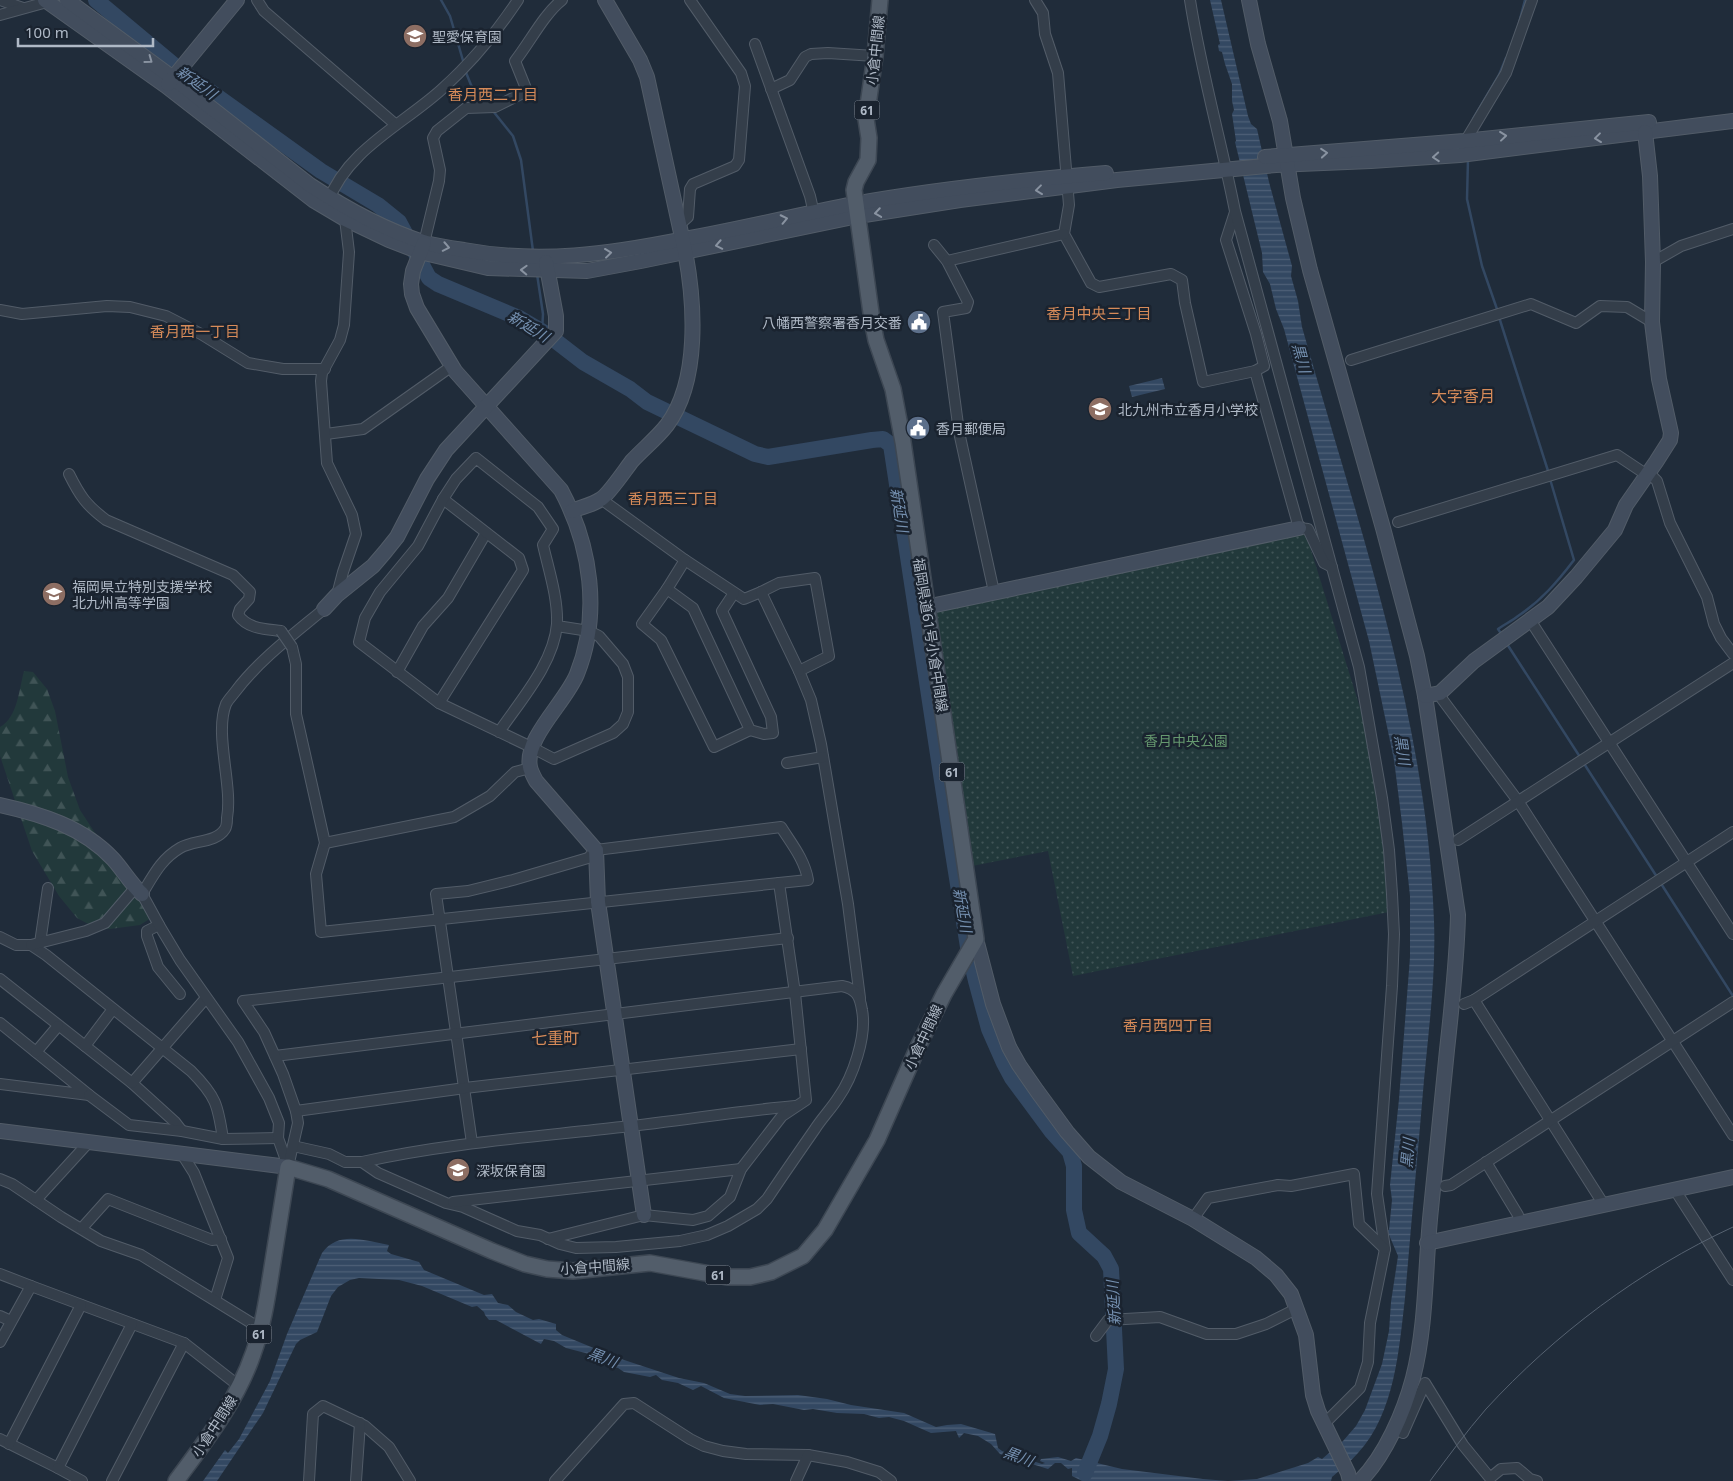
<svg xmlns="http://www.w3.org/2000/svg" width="1733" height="1481" font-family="'Noto Sans','Noto Sans JP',sans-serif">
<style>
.forest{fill:url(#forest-firs)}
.park{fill:url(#park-dots)}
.water{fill:url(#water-rules)}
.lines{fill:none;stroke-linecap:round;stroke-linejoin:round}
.stream{stroke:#334862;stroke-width:2.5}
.river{stroke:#334862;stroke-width:16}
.street-casing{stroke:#525c68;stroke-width:12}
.secondary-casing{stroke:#525c68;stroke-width:16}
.primary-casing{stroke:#3d4753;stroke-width:18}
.street{stroke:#343e4a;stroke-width:10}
.secondary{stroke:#424d5d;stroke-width:14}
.primary{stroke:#525d6a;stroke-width:15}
.tram{stroke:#566271;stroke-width:1}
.street-bridge-casing{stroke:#525c68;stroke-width:12;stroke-linecap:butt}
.street-bridge{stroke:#343e4a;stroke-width:10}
.oneway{stroke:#8993a1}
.labels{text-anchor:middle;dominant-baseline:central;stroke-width:5;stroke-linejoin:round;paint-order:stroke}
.shield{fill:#1a232f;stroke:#828c99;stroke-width:1}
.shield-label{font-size:12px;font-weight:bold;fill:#afb9c6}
.poi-label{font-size:14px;fill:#afb9c6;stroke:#1a232f;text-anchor:start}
.street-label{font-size:14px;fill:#afb9c6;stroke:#1a232f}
.park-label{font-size:14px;fill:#65986f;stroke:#1a232f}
.water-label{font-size:15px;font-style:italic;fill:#7590b0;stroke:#1a232f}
.neighbourhood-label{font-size:15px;fill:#d78b59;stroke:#1a232f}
.quarter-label{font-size:16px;fill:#d78b59;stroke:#1a232f}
</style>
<defs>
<pattern id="forest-firs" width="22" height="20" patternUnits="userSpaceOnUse" patternTransform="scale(1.25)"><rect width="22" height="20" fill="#22393b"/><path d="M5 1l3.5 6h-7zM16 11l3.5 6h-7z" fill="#405456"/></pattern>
<pattern id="park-dots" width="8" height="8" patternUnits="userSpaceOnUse" patternTransform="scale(1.25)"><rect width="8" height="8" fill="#22393b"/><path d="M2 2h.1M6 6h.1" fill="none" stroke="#405456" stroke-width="1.8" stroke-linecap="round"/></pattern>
<pattern id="water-rules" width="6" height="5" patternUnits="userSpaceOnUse" patternTransform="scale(1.25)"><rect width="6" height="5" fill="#334862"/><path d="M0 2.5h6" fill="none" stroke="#4e6077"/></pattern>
</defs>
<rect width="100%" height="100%" fill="#202c3a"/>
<path class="forest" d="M24 671 33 672 47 689 55 711 68 777 80 810 151 918 140 925 110 929 92 926 77 918 59 896 32 851 0 756V727C18 717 19 689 24 671Z"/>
<polygon class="park" points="1306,534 1366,727 1384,845 1389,912 1073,976 1048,851 972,866 933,612"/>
<g class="water">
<path d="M1210 0H1221L1248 116 1251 124 1257 129 1269 182 1292 266 1291 276 1298 301 1302 327C1357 522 1427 717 1434 921 1436 974 1429 1027 1424 1080 1418 1152 1411 1225 1405 1298 1399 1349 1395 1413 1358 1453 1350 1462 1341 1469 1332 1477L1331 1481H1082L1072 1476V1468L1068 1469 1061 1463H1055L1048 1469 1000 1454 991 1444 978 1436 964 1433 959 1438 956 1431 931 1433 904 1421 889 1417 879 1418 864 1414 837 1413 813 1409 804 1410 773 1404 760 1405 724 1398 701 1386 693 1390 678 1383 662 1380 656 1375 650 1377 624 1372 618 1368 612 1367 606 1363 597 1360 593 1355 566 1348 554 1341 544 1339 541 1344 496 1320H489L485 1315 484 1312 477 1306 472 1307 422 1286 399 1280 359 1278 350 1280 338 1287 331 1296 317 1332 300 1340 296 1344 263 1413 217 1481H203L225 1450 228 1453 239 1439 270 1381 287 1334 322 1253C339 1230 365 1241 389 1245L387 1251 391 1254 419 1262 424 1270 484 1295 492 1294 498 1303 508 1305 516 1312 533 1320 539 1319 556 1324V1330L562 1335 618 1358 679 1378 704 1383 730 1394 745 1396 798 1395 827 1399 851 1405 904 1413 936 1427 947 1425 961 1424 995 1434 998 1448 1002 1451 1042 1464 1045 1463 1040 1461 1041 1459 1058 1457 1071 1461 1076 1458 1122 1469 1203 1479 1228 1481 1257 1479 1273 1474 1308 1463 1318 1457 1322 1459 1343 1441 1356 1426 1365 1410 1382 1364 1389 1331 1391 1302 1398 1256 1387 1230H1389L1392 1200 1390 1185 1399 1099 1410 957V896L1402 823 1394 760 1369 641 1284 329 1276 309 1270 284 1263 272 1262 253 1235 142 1236 141 1232 114 1234 110 1232 101V84L1225 64 1222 52 1219 51 1218 45 1220 44Z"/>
<polygon points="1162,378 1165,389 1132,397 1129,386"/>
</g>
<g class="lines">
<g class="stream">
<polyline points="441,0 450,16 464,64"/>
<polyline points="1519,23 1525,0"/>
<polyline points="465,70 471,85 487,104"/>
<polyline points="493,111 513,136 521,160 533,251"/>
<polyline points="1473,119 1499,75 1506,58"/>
<polyline points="1468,159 1467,199 1482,266 1498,312"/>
<polyline points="537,274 543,314 542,332"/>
<polyline points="1499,317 1549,474"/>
<path d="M1502 635 1498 629C1505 624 1512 621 1518 616 1541 601 1558 581 1574 560L1550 479"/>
<polyline points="1507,644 1580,757"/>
<polyline points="1583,762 1657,877"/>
<polyline points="1660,882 1733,996"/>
</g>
<polyline class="river" points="96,0 176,67 321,171 378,205 399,222 429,278 438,284 519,318 548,335 583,362 630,389 647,402 755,454 768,457 872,440 883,439 891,445 953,853 968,947 976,981 989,1029 1004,1063 1012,1078 1052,1132 1070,1152 1074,1166 1074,1210 1079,1233 1104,1256 1111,1269 1116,1369 1109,1404 1100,1436 1085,1473"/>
<g class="street-casing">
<g id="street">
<polyline points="0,0 23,8"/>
<polyline points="257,0 264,11 395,124"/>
<polyline points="1035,0 1043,13 1045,34 1058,73 1069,205 1064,234 1091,283 1099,287 1171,274 1182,280 1185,303 1203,382 1255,371 1264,366 1256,334 1226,240 1235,212"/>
<path d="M1190 0C1201 71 1221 140 1235 211L1359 667 1382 798 1389 850 1392 894 1394 934 1392 986 1377 1194 1385 1249 1370 1323 1368 1362 1360 1388 1324 1424"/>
<polyline points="0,15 47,2"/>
<polyline points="755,44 810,196 815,218"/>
<polyline points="771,89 790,80 805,57 811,54 828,53 875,56"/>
<polyline points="1463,145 1506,73 1532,0"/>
<path d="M328 202C347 150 402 125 441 90 471 63 496 33 518 0"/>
<polyline points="679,225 688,217 690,189 693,184 735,166 739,160 745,86 741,73 690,0"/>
<path d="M424 243 439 181 440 170 433 138 437 131 466 108 495 107 527 91 515 61C530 42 544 14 562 0"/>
<polyline points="934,245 947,261 968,302 966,308 943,312 959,432 994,592"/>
<polyline points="947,261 1064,234"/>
<polyline points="1653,262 1681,246 1733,229"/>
<polyline points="0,310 22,314 107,306 130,307 166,316 201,334 248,363 283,369 325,369"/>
<polyline points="1351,360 1531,304 1576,323 1600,306 1627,307 1652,322"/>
<polyline points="1255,371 1299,528 1308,529 1324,563 1332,567"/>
<polyline points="326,434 363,429 452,366"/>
<polyline points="1648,472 1657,481 1670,523 1707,597 1714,624 1721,638 1733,654"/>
<path d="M69 474C80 496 86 505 106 520L233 575 250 592 249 599 240 609 238 615C248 629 265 629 281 631"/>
<polyline points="601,499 685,560 744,599 761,592 779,583 815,578 829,656 799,671 811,700 821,744 848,904 860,998"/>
<polyline points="1398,522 1617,455 1647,475"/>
<polyline points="685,560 667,589 693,608 750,730 764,734 773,733 771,717 722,611 734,593"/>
<polyline points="667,589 642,624 661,640 714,747 750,730"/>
<polyline points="761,592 799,671"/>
<polyline points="337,595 343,572 356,534 352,515 327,463 321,381 322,373 340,340 344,325 349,252 345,219"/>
<polyline points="1530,620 1733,934"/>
<path d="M292 647 296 664V714L325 843 316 874 321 932 779 883 808 880C805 860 791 843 781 827L596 850 588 858 513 880 468 891 436 894 472 1143"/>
<polyline points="397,672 423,626 448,598 486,533"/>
<polyline points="1440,693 1442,699 1518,801 1733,1135"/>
<polyline points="439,703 523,570 519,558 443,499"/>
<path d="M499 732C520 701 554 663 557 624 558 598 549 571 543 545L553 529 538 507 476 458 456 479 443 499 418 546 380 592 365 618 359 642 439 703 531 747 554 759 613 733 623 724 628 712V677L623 664 599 636 589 631 557 626"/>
<polyline points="787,763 823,757"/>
<polyline points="1458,840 1733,663"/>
<polyline points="325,843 454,817 490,796 515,772 530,768"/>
<polyline points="159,925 147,931 147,936 158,967 180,994"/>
<path d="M0 937 16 945H31L46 955 191 1071C216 1096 218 1105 223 1139"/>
<polyline points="40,943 48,888"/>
<polyline points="31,945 86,931 105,923 135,888"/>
<polyline points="0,979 132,1083 175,1122 182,1131"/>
<polyline points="1474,1000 1604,1205"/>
<polyline points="1464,1004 1474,1000 1733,832"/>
<polyline points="0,1023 89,1095 0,1084"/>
<polyline points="85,1046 113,1009"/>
<polyline points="36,1052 58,1026"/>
<path d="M275 1056 842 986C857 989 860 997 862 1010 867 1036 853 1077 838 1098 831 1109 822 1118 815 1129 799 1152 783 1175 767 1199L757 1209 728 1226 707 1235 680 1241 616 1247 576 1248 560 1244 540 1235 517 1231 463 1207 446 1203 378 1173 362 1162"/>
<polyline points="132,1083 206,998"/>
<polyline points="89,1095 129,1125 182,1131 223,1139 278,1138"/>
<polyline points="296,1111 465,1088 801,1049"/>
<path d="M293 1146 329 1154 345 1162H362C447 1143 535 1137 622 1127 680 1121 737 1111 795 1106"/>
<polyline points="182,1154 194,1173 228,1258 215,1300"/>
<polyline points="1486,1162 1518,1215 1519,1223"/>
<path d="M288 1166 278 1138 279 1123 269 1098 238 1042 180 960 159 925 142 894C153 876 161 859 180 848 194 840 216 843 225 829 227 826 227 821 227 818 233 785 214 734 226 704 228 700 232 696 235 692 259 660 294 634 324 609"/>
<polyline points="288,1167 298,1123 296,1111 283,1074 264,1032 243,1001 788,938"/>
<polyline points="0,1179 12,1184 61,1217 101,1241 141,1255 261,1329"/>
<polyline points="1445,1186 1451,1185 1733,1002"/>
<polyline points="1675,1190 1733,1280"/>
<polyline points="36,1200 89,1142"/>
<polyline points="453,1202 741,1169"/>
<polyline points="1193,1219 1208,1198 1278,1185 1291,1186 1354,1174 1359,1224 1385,1249"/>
<polyline points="82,1228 108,1199 212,1240 221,1239"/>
<polyline points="548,1239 644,1215 693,1220 708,1216 730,1197 741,1169 782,1116 806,1100 795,993 779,883"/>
<polyline points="0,1274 31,1286"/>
<polyline points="0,1316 11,1321"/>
<polyline points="1096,1336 1108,1320 1160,1317 1207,1334 1236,1334 1266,1324 1296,1309"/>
<polyline points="0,1342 31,1286 184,1343 239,1386"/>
<polyline points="1395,1429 1403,1433 1425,1383 1463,1445 1490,1478 1501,1469 1517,1468 1530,1479 1537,1481"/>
<polyline points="0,1439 58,1468 132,1324"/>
<polyline points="9,1444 81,1305"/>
<polyline points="58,1468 82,1481"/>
<polyline points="112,1481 184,1343"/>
<polyline points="309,1481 313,1414 323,1406 365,1426 389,1447 410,1481"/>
<polyline points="356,1481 360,1423"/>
<polyline points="555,1481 624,1404 634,1403 690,1439 704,1446 723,1451 746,1454 808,1455 847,1462 879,1472 891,1481"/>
<polyline points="796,1481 808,1455"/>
</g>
</g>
<g class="secondary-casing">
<g id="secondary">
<polyline points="45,0 166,86 313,200 345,219 389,240 420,252 488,268 587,271 641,261 858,216 960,200 1117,180 1276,165 1371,161 1460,155 1733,121"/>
<path d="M67 0 173 78 310 185C345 208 383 229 423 242 436 246 450 248 464 250 540 264 609 254 684 239 741 229 797 215 853 204 937 189 1022 180 1106 173"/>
<path d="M1249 0 1258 44 1280 121 1293 198 1310 270 1383 528 1417 656 1425 696 1458 915C1457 960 1452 1005 1447 1050 1442 1103 1436 1156 1431 1209 1425 1264 1427 1324 1413 1378 1404 1412 1385 1456 1360 1481"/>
<polyline points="168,84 237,0"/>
<polyline points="1265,157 1464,141 1649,122"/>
<path d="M424 243 413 271 411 284 412 294 417 308 455 371 561 490C591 546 601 614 577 674 566 702 524 738 530 767 531 772 534 777 536 781L596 850 598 902 644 1215"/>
<path d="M572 511C581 507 593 505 601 499 609 494 625 470 632 461 643 449 657 438 667 425 700 381 695 303 685 251L647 77 640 60 605 0"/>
<polyline points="926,607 1299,528"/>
<polyline points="324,609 337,595 373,566 385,552 397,537 427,479 446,450 556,331 556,316 546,262"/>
<polyline points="1425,696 1440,693 1474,661 1548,607 1576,577 1615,530 1626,505 1656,462 1670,440 1671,433 1659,379 1652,322 1653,262 1650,176 1645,132"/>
<path d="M0 805C41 814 83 827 113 859 123 870 131 884 142 894"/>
<polyline points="976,939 993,1004 1009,1047 1019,1065 1037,1091 1067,1132 1089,1157 1121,1182 1193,1219 1256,1258 1276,1275 1291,1294 1306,1335 1313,1395 1318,1411 1348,1473 1350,1481"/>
<polyline points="0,1131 288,1167"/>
<polyline points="1427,1243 1733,1177"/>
</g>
</g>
<g class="primary-casing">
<path id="primary" d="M176 1481C205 1442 237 1401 253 1354 264 1324 268 1292 273 1261 278 1229 283 1198 288 1167L328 1179 492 1251 525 1264 547 1269 573 1271 650 1263 727 1277H750L771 1272 803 1256 825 1230 877 1140 918 1047 944 994 976 939 903 442 893 389 876 340 872 320 856 204 854 190 856 182 868 160 869 138 866 119 875 56 880 0"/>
</g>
<use href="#street" class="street"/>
<use href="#secondary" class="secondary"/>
<use href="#primary" class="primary"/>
<path class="tram" d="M1430 1481C1448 1457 1466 1432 1486 1409 1555 1334 1640 1270 1733 1227"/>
<g class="street-bridge-casing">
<polyline id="street-bridge" points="281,631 292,647"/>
</g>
<use href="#street-bridge" class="street-bridge"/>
</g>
<defs><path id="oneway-chevron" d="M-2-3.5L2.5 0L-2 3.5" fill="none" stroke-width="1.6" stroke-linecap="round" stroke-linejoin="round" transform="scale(1.25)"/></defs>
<g class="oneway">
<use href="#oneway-chevron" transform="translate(149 60) rotate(36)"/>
<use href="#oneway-chevron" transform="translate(1503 136) rotate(-6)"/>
<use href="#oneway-chevron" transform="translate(1598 138) rotate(173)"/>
<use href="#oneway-chevron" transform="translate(1324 153) rotate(-5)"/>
<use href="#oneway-chevron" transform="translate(1436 157) rotate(176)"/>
<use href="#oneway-chevron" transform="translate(1039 190) rotate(173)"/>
<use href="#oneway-chevron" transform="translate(878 213) rotate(171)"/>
<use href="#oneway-chevron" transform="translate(784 219) rotate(-12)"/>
<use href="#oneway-chevron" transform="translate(719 245) rotate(169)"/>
<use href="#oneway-chevron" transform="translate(446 247) rotate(11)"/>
<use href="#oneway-chevron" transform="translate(608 253) rotate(-7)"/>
<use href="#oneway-chevron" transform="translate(524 270) rotate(-178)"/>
</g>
<defs>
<g id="school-disc" transform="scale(1.25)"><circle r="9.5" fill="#8d6e63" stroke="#1a232f"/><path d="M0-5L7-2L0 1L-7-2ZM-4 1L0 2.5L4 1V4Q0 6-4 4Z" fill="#fff"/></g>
<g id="civic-disc" transform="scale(1.25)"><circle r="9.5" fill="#5c6f8a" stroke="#1a232f"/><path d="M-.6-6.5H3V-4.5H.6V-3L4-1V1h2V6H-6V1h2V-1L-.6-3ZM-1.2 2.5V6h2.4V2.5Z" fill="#fff"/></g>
</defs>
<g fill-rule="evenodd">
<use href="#school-disc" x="415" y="36"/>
<use href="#civic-disc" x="919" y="322"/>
<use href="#school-disc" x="1100" y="409"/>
<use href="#civic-disc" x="918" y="428"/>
<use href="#school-disc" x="54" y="594"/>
<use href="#school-disc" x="458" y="1170"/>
</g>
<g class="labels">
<g class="shield">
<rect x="854.5" y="100.5" width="25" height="19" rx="4"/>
<rect x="939.5" y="762.5" width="25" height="19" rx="4"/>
<rect x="705.5" y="1265.5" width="25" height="19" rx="4"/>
<rect x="246.5" y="1324.5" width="25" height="19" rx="4"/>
</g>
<g class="shield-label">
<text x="867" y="110">61</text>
<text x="952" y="772">61</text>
<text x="718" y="1275">61</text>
<text x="259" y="1334">61</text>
</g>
<g class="poi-label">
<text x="432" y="36">聖愛保育園</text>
<text x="902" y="322" text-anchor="end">八幡西警察署香月交番</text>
<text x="1118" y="409">北九州市立香月小学校</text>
<text x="936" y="428">香月郵便局</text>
<text x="72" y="586">福岡県立特別支援学校<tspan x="72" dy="16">北九州高等学園</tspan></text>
<text x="476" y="1170">深坂保育園</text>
</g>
<g class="street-label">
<text transform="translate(875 50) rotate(-84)">小倉中間線</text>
<text transform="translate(931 635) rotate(81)">福岡県道61号小倉中間線</text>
<text transform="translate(923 1037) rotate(-65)">小倉中間線</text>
<text transform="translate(595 1266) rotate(-4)">小倉中間線</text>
<text transform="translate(214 1426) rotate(-57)">小倉中間線</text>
</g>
<g class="park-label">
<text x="1186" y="740">香月中央公園</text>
</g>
<g class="water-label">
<text transform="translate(197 82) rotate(36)">新延川</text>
<text transform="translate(529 326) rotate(31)">新延川</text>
<text transform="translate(1302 358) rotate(75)">黒川</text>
<text transform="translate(900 510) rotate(81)">新延川</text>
<text transform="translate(1403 750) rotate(81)">黒川</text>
<text transform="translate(963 910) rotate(80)">新延川</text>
<text transform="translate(1407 1153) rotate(-85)">黒川</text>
<text transform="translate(1113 1303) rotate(-93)">新延川</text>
<text transform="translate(603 1357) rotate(21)">黒川</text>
<text transform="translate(1019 1456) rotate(21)">黒川</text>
</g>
<g class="neighbourhood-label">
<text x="493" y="94">香月西二丁目</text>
<text x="1099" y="313">香月中央三丁目</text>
<text x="195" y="331">香月西一丁目</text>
<text x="673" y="498">香月西三丁目</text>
<text x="1168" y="1025">香月西四丁目</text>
</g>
<g class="quarter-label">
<text x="1463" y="396">大字香月</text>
<text x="555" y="1038">七重町</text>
</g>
</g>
<path d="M18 38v8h135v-8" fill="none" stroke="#afb9c6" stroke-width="2.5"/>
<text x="25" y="38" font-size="15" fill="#afb9c6" stroke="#1a232f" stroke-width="4" paint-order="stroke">100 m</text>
</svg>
